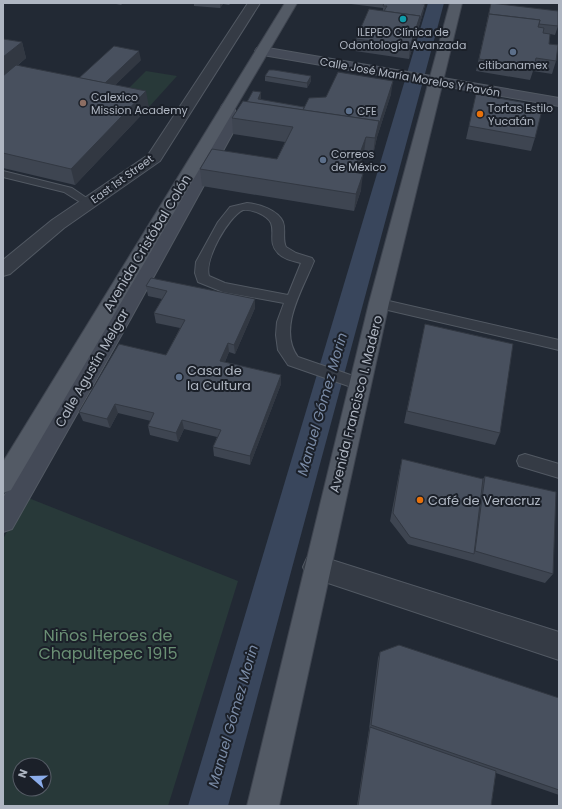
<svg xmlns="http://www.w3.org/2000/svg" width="562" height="809" font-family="Poppins,sans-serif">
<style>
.green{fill:#283939;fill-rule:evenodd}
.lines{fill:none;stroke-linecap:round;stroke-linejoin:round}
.canal{fill:#39465c;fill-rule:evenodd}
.service-casing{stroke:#525963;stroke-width:2}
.minor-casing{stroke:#525963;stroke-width:2}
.tertiary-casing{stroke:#525963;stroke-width:2}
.secondary-casing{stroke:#525963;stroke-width:2}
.primary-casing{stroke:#3e444f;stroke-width:2}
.service{fill:#353b45;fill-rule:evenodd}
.minor{fill:#353b45;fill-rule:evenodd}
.tertiary{fill:#353b45;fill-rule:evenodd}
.secondary{fill:#444a57;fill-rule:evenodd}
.primary{fill:#535a65;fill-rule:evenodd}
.wall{fill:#3e4551}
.shaded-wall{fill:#323842}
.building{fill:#48505e;stroke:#323842}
.culture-dot{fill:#0f9aa8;stroke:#1b2029;stroke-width:1.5}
.service-dot{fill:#5c6f8a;stroke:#1b2029;stroke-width:1.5}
.education-dot{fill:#8d6e63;stroke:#1b2029;stroke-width:1.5}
.food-dot{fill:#e8710a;stroke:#1b2029;stroke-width:1.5}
.labels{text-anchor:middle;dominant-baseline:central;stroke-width:4;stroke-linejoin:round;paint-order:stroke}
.far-poi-label{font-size:11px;fill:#afb6c2;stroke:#1b2029;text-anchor:start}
.far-street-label{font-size:11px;fill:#afb6c2;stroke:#1b2029}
.street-label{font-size:13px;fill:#afb6c2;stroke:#1b2029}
.poi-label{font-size:13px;fill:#afb6c2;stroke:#1b2029;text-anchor:start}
.water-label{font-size:14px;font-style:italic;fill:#7b8ca7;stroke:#1b2029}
.near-park-label{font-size:16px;fill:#6a8f74;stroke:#1b2029}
</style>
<rect width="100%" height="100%" fill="#222934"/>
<g class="green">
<polygon points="146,71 177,76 149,107 117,100"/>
<path d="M26 497 238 581 168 806H3V539ZM20 765H44V789H20Z"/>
</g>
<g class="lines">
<polygon class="canal" points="428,3 444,3 228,806 188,806"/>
<g class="service-casing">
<g id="service">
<polygon points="3,171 72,188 94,203 88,207 64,192 3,177"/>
<path d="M247 203C259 204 278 210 283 222 286 230 282 239 286 247L296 253 312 258 314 261C303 289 277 329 298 357L365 380 367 384 365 388 360 390 288 365 278 350 276 335 277 322 284 303 223 292 198 282 195 273 196 262 218 222 230 207ZM243 210C252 209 267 215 271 223 275 233 268 243 278 253 283 259 293 261 301 263L288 295 225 283 209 276C204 260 228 217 243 210Z"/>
<polygon points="380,299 559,340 559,350 375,307 373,304 375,301"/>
<polygon points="525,454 559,464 559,478 519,466 517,461 519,456"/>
</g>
</g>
<g class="minor-casing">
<polygon id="minor" points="248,3 260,3 160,161 64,228 10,274 3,276 3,260 52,220 148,155"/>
</g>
<g class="tertiary-casing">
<polygon id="tertiary" points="316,555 559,632 559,660 307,576 303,567 307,558"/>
</g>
<g class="secondary-casing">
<g id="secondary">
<polygon points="262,47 559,98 559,106 257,54 255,51 257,48"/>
<polygon points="228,103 233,104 235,107 235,129 131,318 12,529 3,532 3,498 114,313 219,129 221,107 223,104"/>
</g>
</g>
<g class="primary-casing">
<g id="primary">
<polygon points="285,3 297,3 11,490 3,493 3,462"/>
<polygon points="450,3 462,3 389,303 279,806 247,806 369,303"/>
</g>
</g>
<use href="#service" class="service"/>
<use href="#minor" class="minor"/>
<use href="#tertiary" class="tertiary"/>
<use href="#secondary" class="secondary"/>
<use href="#primary" class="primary"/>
</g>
<g class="wall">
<polygon points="111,3 123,3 121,5"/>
<polygon points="194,3 231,3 229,5 223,4 220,8 194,6"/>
<polygon points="343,3 417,3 425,4 423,13 409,59 355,51 356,39 383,11 383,8"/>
<polygon points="491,3 558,26 555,35 550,34 549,44 556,61 552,74 533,71 530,80 476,71"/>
<polygon points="3,39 22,42 26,58 17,66 79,78 141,60 115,85 149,107 75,185 3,168"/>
<polygon points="265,76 311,76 311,81 307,88 265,81"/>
<polygon points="391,94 377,137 373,155 364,153 357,173 361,190 354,211 202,186 200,169 277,159 285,142 233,134 232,118 247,102 261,100 304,107"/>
<polygon points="476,94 535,138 531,151 466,139"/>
<polygon points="146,286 255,308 235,354 229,352 225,362 281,375 281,384 250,465 214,456 213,447 217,437 184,429 178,442 150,435 148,426 151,421 118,413 110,428 83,421 79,412 166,355 180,328 156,323 154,313 162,299 148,296"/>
<polygon points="425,324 500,433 495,445 404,423"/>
<polygon points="402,459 483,479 485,476 553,574 545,583 470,561 408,544 390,521 400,468"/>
<polygon points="380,652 559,698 559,795 496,773 491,806 357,806 369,729 378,658"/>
</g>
<g class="shaded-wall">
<polygon points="220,3 223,3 223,4 220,8"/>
<polygon points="425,4 423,13 409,59 410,46 420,16"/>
<polygon points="22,42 26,58 3,77 3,57"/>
<polygon points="139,51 141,60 102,98 100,88"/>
<polygon points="311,76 311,81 307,88 307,83"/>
<polygon points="393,81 391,94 377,137 373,155 375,138 379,121"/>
<polygon points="146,91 149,107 75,185 71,169"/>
<polygon points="261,92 261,101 258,99"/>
<polygon points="366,137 364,153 352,188 353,172"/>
<polygon points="363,174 361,190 354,211 356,194"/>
<polygon points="255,299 255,308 235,354 234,345"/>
<polygon points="228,343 229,352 221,371 220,361"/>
<polygon points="281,375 281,384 250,465 250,456"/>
<polygon points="115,404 118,413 110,428 107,419"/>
<polygon points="182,420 184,429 178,442 176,433"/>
</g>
<g class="building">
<polygon points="384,3 417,3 425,4 420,19 420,16 384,11 387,6 383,6"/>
<polygon points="491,3 558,11 558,26 539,24 540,20 489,14 488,18"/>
<polygon points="369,9 420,16 410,46 356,39"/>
<polygon points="489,14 540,20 538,27 544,28 543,33 550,34 549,44 558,45 556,61 536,58 534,67 479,59"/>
<polygon points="3,39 22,42 3,57"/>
<polygon points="114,46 139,51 105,83 79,78"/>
<polygon points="16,65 146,91 71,169 3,153 3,76"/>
<polygon points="269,70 274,70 311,76 307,83 265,76"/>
<polygon points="338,72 393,81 379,124 379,121 303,110 309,98 326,97"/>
<polygon points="253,91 261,92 258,99 304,107 303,110 247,102"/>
<polygon points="476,94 543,106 535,138 469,126"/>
<polygon points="243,101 379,121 375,138 366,137 353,172 363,174 356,194 200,169 212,149 277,159 293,127 232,118"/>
<polygon points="151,278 255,299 234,345 228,343 220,361 281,375 250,456 213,447 221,430 182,420 176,433 148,426 154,413 115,404 107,419 79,412 119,344 166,355 185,320 154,313 167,291 146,286"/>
<polygon points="425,324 513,344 500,433 407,411"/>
<polygon points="402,459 483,479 474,554 410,537 393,513"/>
<polygon points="485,476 556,492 553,574 475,551"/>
<polygon points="399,645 559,698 559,790 371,725 380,652"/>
<polygon points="370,727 496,771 491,806 358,806"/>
</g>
<circle class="culture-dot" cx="403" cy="19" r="4"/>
<g class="service-dot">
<circle cx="513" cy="52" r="4"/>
<circle cx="349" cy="111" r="4"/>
<circle cx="323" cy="160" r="4"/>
<circle cx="179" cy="377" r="4"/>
</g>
<circle class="education-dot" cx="83" cy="103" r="4"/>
<g class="food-dot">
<circle cx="480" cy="114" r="4"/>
<circle cx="420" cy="500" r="4"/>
</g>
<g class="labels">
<g class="far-poi-label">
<text x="403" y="32" text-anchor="middle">ILEPEO Clínica de<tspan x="403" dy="13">Odontología Avanzada</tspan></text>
<text x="513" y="65" text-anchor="middle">citibanamex</text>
<text x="91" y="97">Calexico<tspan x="91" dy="13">Mission Academy</tspan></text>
<text x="488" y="108">Tortas Estilo<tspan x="488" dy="13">Yucatán</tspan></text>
<text x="357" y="111">CFE</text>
<text x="331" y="154">Correos<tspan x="331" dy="13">de México</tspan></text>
</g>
<g class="far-street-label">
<text transform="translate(410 77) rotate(10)">Calle José María Morelos Y Pavón</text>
<text transform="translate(122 179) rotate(-36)">East 1st Street</text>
</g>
<g class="street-label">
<text transform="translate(147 243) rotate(-59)">Avenida Cristóbal Colón</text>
<text transform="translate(92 368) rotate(-60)">Calle Agustín Melgar</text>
<text transform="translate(356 404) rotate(-76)">Avenida Francisco I. Madero</text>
</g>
<g class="poi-label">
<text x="187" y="370">Casa de<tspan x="187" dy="15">la Cultura</tspan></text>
<text x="428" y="500">Café de Veracruz</text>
</g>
<g class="water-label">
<text transform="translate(322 404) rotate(-74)">Manuel Gómez Morin</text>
<text transform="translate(233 716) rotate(-74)">Manuel Gómez Morin</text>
</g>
<g class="near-park-label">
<text x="108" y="635">Niños Heroes de<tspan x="108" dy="18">Chapultepec 1915</tspan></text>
</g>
</g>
<rect width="562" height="809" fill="none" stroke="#afb6c2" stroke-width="8"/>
<g transform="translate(32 777) rotate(290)"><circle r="19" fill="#1b2029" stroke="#565c66"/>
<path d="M0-3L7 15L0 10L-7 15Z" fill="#8badeb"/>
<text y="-6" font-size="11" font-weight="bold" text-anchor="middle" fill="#afb6c2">N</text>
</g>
</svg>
